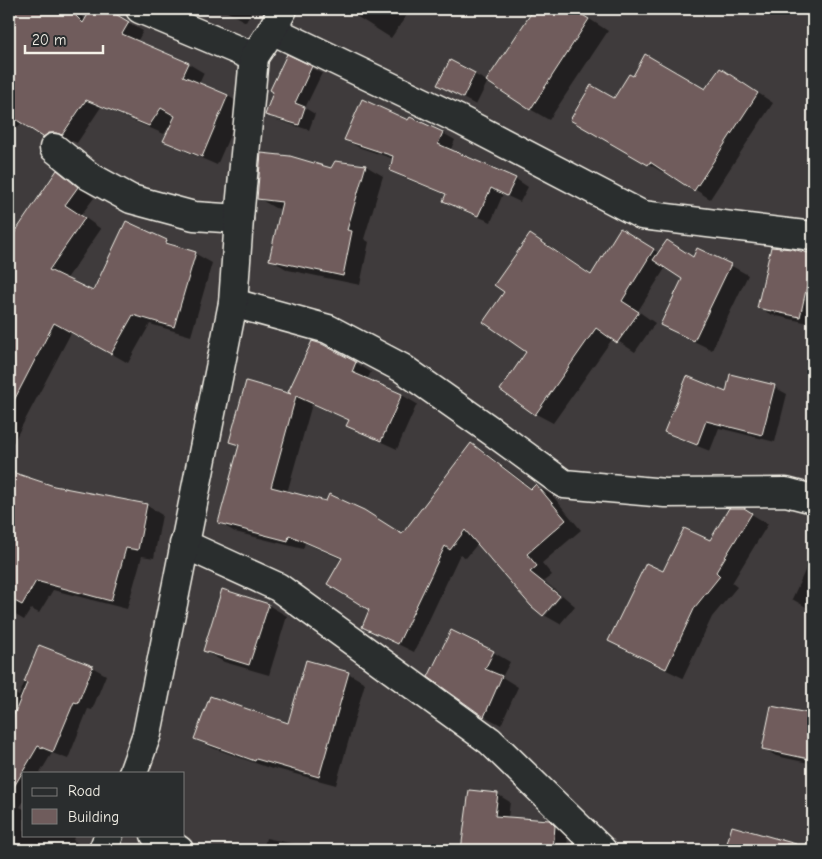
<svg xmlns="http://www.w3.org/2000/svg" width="822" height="859" font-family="'Comic Neue',sans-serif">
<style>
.shadow{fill:#0007}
.building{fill:#6f5c5c;stroke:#f4f1e8}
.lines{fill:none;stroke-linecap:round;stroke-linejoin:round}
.street-casing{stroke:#f4f1e8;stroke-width:31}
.street{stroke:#2a2d2e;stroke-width:28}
</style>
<rect width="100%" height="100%" fill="#3f3b3c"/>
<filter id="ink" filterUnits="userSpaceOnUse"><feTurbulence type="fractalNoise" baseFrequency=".02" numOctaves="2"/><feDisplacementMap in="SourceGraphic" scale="10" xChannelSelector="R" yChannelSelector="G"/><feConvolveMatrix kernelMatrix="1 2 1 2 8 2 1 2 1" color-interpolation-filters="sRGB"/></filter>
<g filter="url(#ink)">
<g class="shadow">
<polygon points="15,9 75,9 86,20 93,9 104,9 143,31 137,42 189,64 204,73 199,84 228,96 243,105 217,165 180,149 165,141 172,122 164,134 101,107 77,143 72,141 64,141 59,145 22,122 9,138 9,15"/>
<polygon points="222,9 253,9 246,22"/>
<polygon points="345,9 411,9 391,38"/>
<polygon points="450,9 460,9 457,13"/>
<polygon points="536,9 574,9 608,31 549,120 530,109 488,81 476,105 438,85 450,62 487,81"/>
<polygon points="311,68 322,73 305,108 315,114 309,130 277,120 267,114"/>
<polygon points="736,78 773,103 710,199 666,171 664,173 572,119 615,100 706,91"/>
<polygon points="410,119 443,133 455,140 450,151 516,179 528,187 520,202 503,194 491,222 457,208 445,201 447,195 404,178 391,170 394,159 358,147 345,140 409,122"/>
<polygon points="366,166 383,176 364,239 369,242 360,285 288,270 271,260 282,209 275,208 258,198 332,170"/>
<polygon points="57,172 74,182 94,198 81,215 101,229 66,280 94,293 167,241 182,249 196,254 212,263 191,336 150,324 128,363 72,331 13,443 9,441 9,325 12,319 9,318 9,244"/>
<polygon points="620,230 659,253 694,258 730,265 748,275 712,350 679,334 662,324 684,279 666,267 638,311 655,323 635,352 613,338 553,423 536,414 528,352 506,292 531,235 548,245 592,275"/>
<polygon points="771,255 813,263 813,324 772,315 759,308"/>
<polygon points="356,363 371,372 367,380 402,395 417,404 397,449 364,434 348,425 350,421 312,404 287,493 402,535 471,444 486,453 533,489 536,486 552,495 581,530 542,563 552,575 544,581 560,594 544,614 546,615 562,595 575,606 560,624 544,615 532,606 478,543 466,558 460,554 414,652 379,635 363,626 371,610 343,560 305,543 303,549 235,532 220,523 240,446 231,441 295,396"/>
<polygon points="774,387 787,394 775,442 719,428 710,451 679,439 666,432"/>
<polygon points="813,410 813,430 809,427"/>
<polygon points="9,472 54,487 146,505 162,515 154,558 142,556 127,609 53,590 39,613 31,609 24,620 9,611"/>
<polygon points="743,509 768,524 732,583 737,587 712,617 683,678 627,651 610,641 664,573 710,541"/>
<polygon points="810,560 813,562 813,611 792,599"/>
<polygon points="268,605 287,616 269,675 224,662 204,651"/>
<polygon points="39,647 92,667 106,675 92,710 88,709 68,759 52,753 40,773 24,773 24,801 20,807 24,809 24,835 75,835 73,840 87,850 9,850 9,692 19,696"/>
<polygon points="493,652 510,662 502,677 518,687 501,725 484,716 429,676"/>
<polygon points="348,673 365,683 336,785 273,768 272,769 213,748 196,739 288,724"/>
<polygon points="772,707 813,716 813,764 776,756 763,748"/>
<polygon points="470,791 497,794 510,802 508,818 548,821 562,829 568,835 567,850 463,850"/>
<polygon points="733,828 787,847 786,850 727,850"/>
<polygon points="266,838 304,846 311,850 263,850"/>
</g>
<g class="building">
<polygon points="9,9 69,9 83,23 91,9 107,9 129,22 122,34 189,63 183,76 228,95 202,157 163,141 175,116 161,108 149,126 86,100 62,135 56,133 49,133 43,137 9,115"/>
<polygon points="534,9 573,9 589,19 530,110 486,81"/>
<polygon points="287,54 312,66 295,103 305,107 299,125 265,115 273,92 270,90"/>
<polygon points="645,54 705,89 720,68 758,93 694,191 650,162 648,165 570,120 591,85 614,98 629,74 633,76"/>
<polygon points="450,60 475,73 463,98 437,85"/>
<polygon points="362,99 408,120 410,117 443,132 438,144 516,178 507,196 491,188 478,216 443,201 446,194 390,171 393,156 344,140"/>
<polygon points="261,153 290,156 331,168 335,161 366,165 347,230 352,231 343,276 269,260 282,202 257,199"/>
<polygon points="57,170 78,187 65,205 85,218 49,270 93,291 126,221 167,240 166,243 196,252 174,327 133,315 111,354 54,323 9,410 9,241"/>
<polygon points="620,228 654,249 622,301 639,312 617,343 596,328 535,415 500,390 526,352 483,322 504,292 494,285 530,234 591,275"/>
<polygon points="667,240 693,257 697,248 731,264 694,341 660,325 682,279 653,260"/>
<polygon points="771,247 792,249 813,254 813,259 800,317 757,308"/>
<polygon points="312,341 322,344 356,362 352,372 402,394 381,441 346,426 349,420 296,396 271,487 326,501 329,494 364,510 402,534 471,443 531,489 536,484 566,520 527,554 537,566 530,572 560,596 543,616 531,606 465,530 450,550 445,546 398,644 362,627 369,610 327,584 342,558 289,535 288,541 218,523 239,445 229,442 246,381 291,394 288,392"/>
<polygon points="730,374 775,385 762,435 706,421 697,445 664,432 687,376 726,392"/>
<polygon points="9,471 54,486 147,504 138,550 126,548 111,601 36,581 22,605 9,598"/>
<polygon points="729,508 744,508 752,513 716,572 720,576 695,607 666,669 608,641 646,563 663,571 684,528 710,540"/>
<polygon points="222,589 269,604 249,665 203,651"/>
<polygon points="451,630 494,651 485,669 502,676 484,717 428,677"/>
<polygon points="39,645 93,666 78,703 74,702 53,752 38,746 9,795 9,727 27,683 24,682"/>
<polygon points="306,660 349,672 319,777 256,759 255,761 194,739 210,696 288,723"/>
<polygon points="771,706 813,714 813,742 809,759 762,749"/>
<polygon points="469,790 498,793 495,816 549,820 555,826 553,850 461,850"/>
<polygon points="732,826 796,844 795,850 725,850"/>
</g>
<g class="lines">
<g class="street-casing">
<g id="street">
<polyline points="140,9 254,57"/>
<polyline points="272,30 458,119 642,215 813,236"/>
<polyline points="54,148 89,176 131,199 194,216 239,219"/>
<polyline points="233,303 328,329 402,368 493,432 564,484 665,493 786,492 813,499"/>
<polyline points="184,544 278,587 490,741 602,850"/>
<polyline points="133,773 147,734 233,303 239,219 254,57 272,30 283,9"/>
<polyline points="155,835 179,850"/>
<polyline points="103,850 109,835"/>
</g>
</g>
<use href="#street" class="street"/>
</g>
</g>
<rect width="822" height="859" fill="none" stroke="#2a2d2e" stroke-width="30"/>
<rect x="15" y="15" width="792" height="829" fill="none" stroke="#f4f1e8" stroke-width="2" filter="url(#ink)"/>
<rect x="22" y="772" width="162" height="65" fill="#2a2d2e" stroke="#7b7b78"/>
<rect x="32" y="788" width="25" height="8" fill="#2a2d2e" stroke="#7b7b78"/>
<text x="68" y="796" font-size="15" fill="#f4f1e8">Road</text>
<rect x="32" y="809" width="25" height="15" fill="#6f5c5c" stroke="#7b7b78"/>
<text x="68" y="822" font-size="15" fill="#f4f1e8">Building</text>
<path d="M25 45v8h78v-8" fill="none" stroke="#f4f1e8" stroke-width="2.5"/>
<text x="32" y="45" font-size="15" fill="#f4f1e8" stroke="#2a2d2e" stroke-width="4" paint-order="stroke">20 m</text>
</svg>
